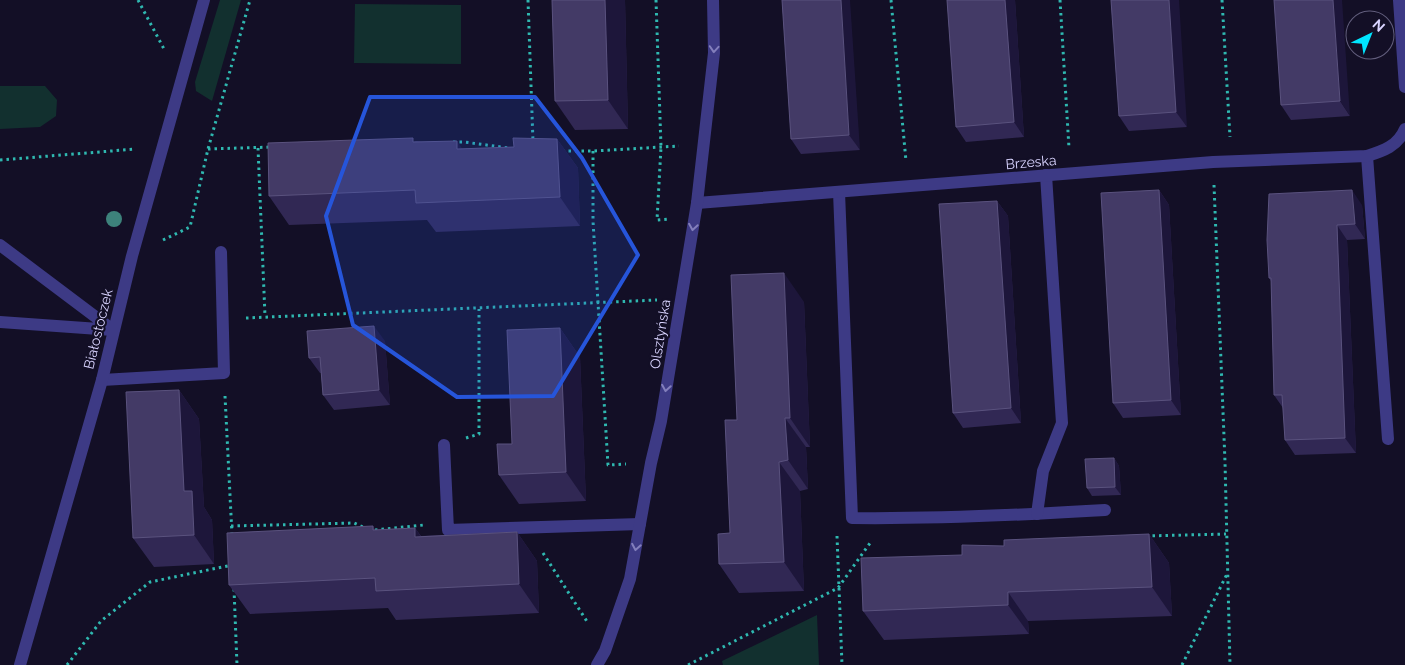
<svg xmlns="http://www.w3.org/2000/svg" width="1405" height="665" font-family="Raleway,sans-serif">
<style>
.green{fill:#12302f}
.lines{fill:none;stroke-linecap:round;stroke-linejoin:round}
.path{stroke:#2fb8b0;stroke-width:3;stroke-dasharray:2.5 4;stroke-linecap:butt}
.service{stroke:#3d3a85;stroke-width:12}
.minor{stroke:#3d3a85;stroke-width:12}
.tree{fill:#3d827b}
.wall{fill:#312854}
.shaded-wall{fill:#1d163a}
.building{fill:#433a66;stroke:#5a527e}
.oneway{stroke:#837fbc}
.marked{fill:#2655da;fill-opacity:0.2;stroke:#2655da;stroke-width:4;stroke-linejoin:round}
.labels{text-anchor:middle;dominant-baseline:central;stroke-width:4.5;stroke-linejoin:round;paint-order:stroke}
.street-label{font-size:14px;fill:#d9d4ff;stroke:#130f26}
</style>
<rect width="100%" height="100%" fill="#130f26"/>
<g class="green">
<polygon points="220,0 241,0 212,101 196,91 195,82"/>
<polygon points="355,4 461,5 461,64 354,63"/>
<polygon points="0,86 45,86 57,100 56,116 40,127 0,129"/>
<polygon points="817,615 819,665 723,665 722,661"/>
</g>
<g class="lines">
<g class="path">
<polyline points="138,0 164,49"/>
<polyline points="528,0 533,142"/>
<polyline points="656,0 661,147 657,220 669,219"/>
<polyline points="891,0 906,161"/>
<polyline points="1060,0 1069,148"/>
<polyline points="1222,0 1230,137"/>
<polyline points="453,142 464,142 509,148"/>
<polyline points="258,148 265,316"/>
<polyline points="208,149 272,147"/>
<polyline points="562,151 593,151 679,146"/>
<polyline points="593,151 593,221 608,465 626,464"/>
<polyline points="0,160 136,149"/>
<polyline points="1214,185 1225,462 1230,665"/>
<polyline points="163,240 190,227 208,149 250,0"/>
<polyline points="246,318 657,300"/>
<polyline points="225,396 232,535"/>
<polyline points="466,438 479,434 479,309"/>
<polyline points="231,526 354,523 365,528"/>
<polyline points="375,530 424,525"/>
<polyline points="837,536 842,665"/>
<polyline points="1146,536 1226,534"/>
<polyline points="543,553 588,623"/>
<polyline points="234,589 237,665"/>
<polyline points="67,665 101,621 150,582 232,565"/>
<polyline points="688,665 838,588 870,543"/>
<polyline points="1182,665 1227,574"/>
</g>
<g class="service">
<polyline points="1367,156 1388,439"/>
<path d="M839 192 852 518C936 519 1021 515 1105 510"/>
<polyline points="0,245 113,330 0,322"/>
<polyline points="102,380 224,373 221,252"/>
<polyline points="444,445 448,530 640,524"/>
<polyline points="1037,514 1043,471 1062,423 1046,175"/>
</g>
<g class="minor">
<polyline points="1399,0 1405,87"/>
<path d="M697 203 1213 162 1367 156C1383 151 1398 146 1405 129"/>
<polyline points="20,665 102,380 132,256 204,0"/>
<polyline points="597,665 605,651 630,579 651,463 661,421 697,203 714,53 713,0"/>
</g>
</g>
<circle class="tree" cx="114" cy="219" r="8"/>
<g class="wall">
<polygon points="552,0 625,0 628,129 575,130 555,101"/>
<polygon points="782,0 860,150 801,154 791,139"/>
<polygon points="947,0 1015,0 1024,137 966,142 956,127"/>
<polygon points="1111,0 1187,127 1129,131 1119,116"/>
<polygon points="1274,0 1350,116 1291,120 1281,105"/>
<polygon points="557,139 578,168 580,226 436,232 427,220 289,225 269,196 416,141 462,149 514,147"/>
<polygon points="1159,190 1169,205 1181,415 1123,418 1113,403"/>
<polygon points="997,201 1008,216 1021,423 963,428 953,413"/>
<polygon points="1362,205 1365,239 1347,240 1356,453 1295,455 1285,440 1283,408 1274,395 1271,281 1269,278"/>
<polygon points="804,302 810,447 806,447 808,489 800,491 804,591 739,593 719,564 730,533 737,420"/>
<polygon points="560,328 580,357 586,501 519,504 499,475"/>
<polygon points="385,341 390,405 334,410 323,395 321,373 320,373 309,358"/>
<polygon points="179,390 199,419 204,507 212,520 214,564 154,567 133,538"/>
<polygon points="1114,458 1119,466 1121,495 1092,496 1087,488"/>
<polygon points="373,526 375,530 415,528 421,536 517,532 537,561 539,613 396,620 388,608 250,614 229,585"/>
<polygon points="1149,534 1169,563 1172,616 1028,621 1029,634 884,640 863,611 962,555 1004,546"/>
</g>
<g class="shaded-wall">
<polygon points="605,0 625,0 628,129 608,100"/>
<polygon points="841,0 850,0 860,150 849,135"/>
<polygon points="1005,0 1015,0 1024,137 1014,122"/>
<polygon points="1169,0 1179,0 1187,127 1176,112"/>
<polygon points="1333,0 1342,0 1350,116 1340,101"/>
<polygon points="557,139 578,168 580,226 560,197"/>
<polygon points="457,141 477,170 457,149"/>
<polygon points="1159,190 1169,205 1181,415 1171,400"/>
<polygon points="1352,190 1362,205 1365,239 1355,224"/>
<polygon points="997,201 1008,216 1021,423 1011,408"/>
<polygon points="1337,225 1347,240 1356,453 1345,438"/>
<polygon points="784,273 804,302 810,447 790,418"/>
<polygon points="374,326 385,341 390,405 379,390"/>
<polygon points="560,328 580,357 586,501 566,472"/>
<polygon points="179,390 199,419 204,507 212,520 214,564 194,535 184,491"/>
<polygon points="785,418 806,447 808,489 788,460"/>
<polygon points="1114,458 1119,466 1121,495 1115,487"/>
<polygon points="779,462 800,491 804,591 784,562"/>
<polygon points="415,528 435,557 415,537"/>
<polygon points="517,532 537,561 539,613 519,584"/>
<polygon points="1149,534 1169,563 1172,616 1152,587"/>
<polygon points="1008,592 1028,621 1029,634 1008,605"/>
</g>
<g class="building">
<polygon points="552,0 605,0 608,100 555,101"/>
<polygon points="782,0 841,0 849,135 791,139"/>
<polygon points="947,0 1005,0 1014,122 956,127"/>
<polygon points="1111,0 1169,0 1176,112 1119,116"/>
<polygon points="1274,0 1333,0 1340,101 1281,105"/>
<polygon points="413,138 413,142 457,141 457,149 514,147 513,138 557,139 560,197 416,203 415,190 269,196 268,143"/>
<polygon points="1159,190 1171,400 1113,403 1101,193"/>
<polygon points="1352,190 1355,224 1337,225 1345,438 1285,440 1282,395 1274,395 1271,278 1269,278 1267,240 1269,194"/>
<polygon points="997,201 1011,408 953,413 939,204"/>
<polygon points="784,273 790,418 785,418 788,460 779,462 784,562 719,564 718,534 730,533 725,420 737,420 731,275"/>
<polygon points="374,326 379,390 323,395 320,357 309,358 307,331"/>
<polygon points="560,328 566,472 499,475 497,444 512,444 507,330"/>
<polygon points="179,390 184,491 192,491 194,535 133,538 126,392"/>
<polygon points="1114,458 1115,487 1087,488 1085,459"/>
<polygon points="373,526 373,530 415,528 415,537 517,532 519,584 376,591 375,578 229,585 227,533"/>
<polygon points="1149,534 1152,587 1008,592 1008,605 863,611 861,558 962,555 962,545 1004,546 1004,540"/>
</g>
<defs><path id="oneway-chevron" d="M-2-3.5L2.5 0L-2 3.5" fill="none" stroke-width="1.6" stroke-linecap="round" stroke-linejoin="round" transform="scale(1.25)"/></defs>
<g class="oneway">
<use href="#oneway-chevron" transform="translate(714 49) rotate(94)"/>
<use href="#oneway-chevron" transform="translate(693 227) rotate(99)"/>
<use href="#oneway-chevron" transform="translate(666 388) rotate(99)"/>
<use href="#oneway-chevron" transform="translate(636 547) rotate(100)"/>
</g>
<path class="marked" d="M370 97H535L582 158 638 255 553 396 457 397 353 325 326 216Z"/>
<g class="labels">
<g class="street-label">
<text transform="translate(1031 162) rotate(-5)">Brzeska</text>
<text transform="translate(98 329) rotate(-76)">Białostoczek</text>
<text transform="translate(660 334) rotate(-81)">Olsztyńska</text>
</g>
</g>
<g transform="translate(1370 35) rotate(43)"><circle r="24" fill="#130f26" stroke="#625e7d"/>
<path d="M0-4L9 19L0 12L-9 19Z" fill="#00e5ff"/>
<text y="-8" font-size="14" font-weight="bold" text-anchor="middle" fill="#d9d4ff">N</text>
</g>
</svg>
